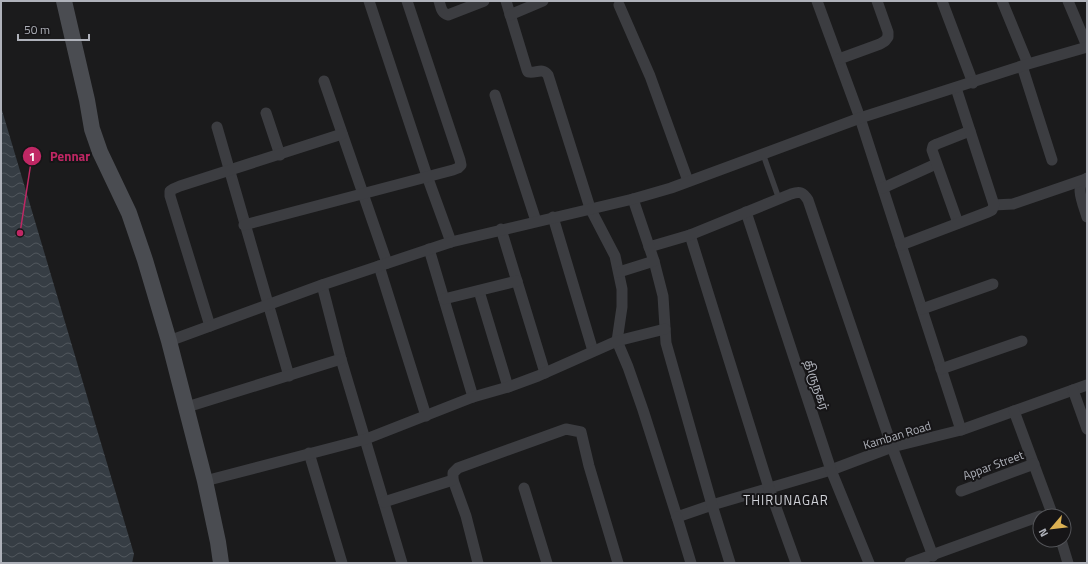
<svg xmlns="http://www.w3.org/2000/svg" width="1088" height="564" font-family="'Titillium Web','Noto Sans Tamil',sans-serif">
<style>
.water{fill:url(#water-waves)}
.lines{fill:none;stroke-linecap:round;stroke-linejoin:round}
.lane{stroke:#3c3d41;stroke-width:5.5}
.street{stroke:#3c3d41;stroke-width:11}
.secondary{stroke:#4a4c51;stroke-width:16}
.labels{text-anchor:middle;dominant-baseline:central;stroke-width:4;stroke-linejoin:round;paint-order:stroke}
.street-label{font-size:12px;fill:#afb2ba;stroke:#161517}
.neighbourhood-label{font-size:13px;letter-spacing:1px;fill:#cfd1d7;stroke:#161517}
.leader{fill:none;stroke:#c02764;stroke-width:1.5}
.callout-dot{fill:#c02764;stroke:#161517;stroke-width:1.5}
.mark-label{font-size:12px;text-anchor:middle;font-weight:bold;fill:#fff}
.callout-label{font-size:13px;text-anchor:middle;font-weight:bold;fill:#c02764;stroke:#161517;stroke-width:4;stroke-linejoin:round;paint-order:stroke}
</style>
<defs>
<pattern id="water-waves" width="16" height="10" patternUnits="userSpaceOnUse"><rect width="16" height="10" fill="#363d44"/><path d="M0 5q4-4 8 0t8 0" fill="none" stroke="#51575d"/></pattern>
</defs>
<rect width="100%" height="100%" fill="#1b1b1c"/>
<polygon class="water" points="1,107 134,554 132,563 1,563"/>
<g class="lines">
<polyline class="lane" points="763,154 779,199"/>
<g class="street">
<polyline points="369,1 427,176 451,242"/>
<path d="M439 1C441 7 441 13 448 15L484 1"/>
<path d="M506 1 527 70 528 72C536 74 542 67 548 75L590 208 615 256 622 289V307L617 341 628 367 643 410 677 517 712 505 831 470 892 447 961 430 1087 385"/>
<polyline points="817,1 860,118 961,430"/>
<polyline points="942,1 973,83"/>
<polyline points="1002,1 1028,64"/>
<polyline points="1068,1 1087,46"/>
<polyline points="619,5 650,76 688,181"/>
<polyline points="510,15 543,1"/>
<polyline points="839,59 880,44 885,41 888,37 888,32 877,1"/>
<polyline points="1022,66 1052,160"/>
<polyline points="324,81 387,263"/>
<polyline points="495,95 536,221"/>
<polyline points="266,113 280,155"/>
<polyline points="217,127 289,376"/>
<path d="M1087 178C1073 184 1084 206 1087 217"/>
<polyline points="883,188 936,164"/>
<polyline points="994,205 1013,204 1083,180"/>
<polyline points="746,212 831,470 869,563"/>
<polyline points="553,217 593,351"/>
<polyline points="958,223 932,150 933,146 937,144 970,131"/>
<polyline points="244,225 453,170 458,168 461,165 460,160 407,1"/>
<polyline points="501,229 545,373"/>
<polyline points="690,235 769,488 796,563"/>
<polyline points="901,245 988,212 992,210 994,205 956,88"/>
<path d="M649 247 690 235 791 194C800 191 803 192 808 200L892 447 933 556"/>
<polyline points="429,249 473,397"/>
<polyline points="654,261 663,296 666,343 712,505 730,563"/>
<polyline points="379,266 426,416"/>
<polyline points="619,272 654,261 633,199"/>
<polyline points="322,285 341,359 402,563"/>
<polyline points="479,291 508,387"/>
<polyline points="444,299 517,281"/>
<polyline points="922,309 993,284"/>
<polyline points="210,326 170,196 170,191 173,189 180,186 342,134"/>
<polyline points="169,341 322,285 451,242 633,199 671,188 860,118 1028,64 1087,47"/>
<polyline points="941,369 1022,341"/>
<polyline points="1073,390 1087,429"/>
<polyline points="187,407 341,359"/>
<polyline points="1014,411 1053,516"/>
<polyline points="309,453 342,563"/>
<polyline points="453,480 466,516 478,563"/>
<polyline points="205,481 366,439 473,397 508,387 538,376 617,341 665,329"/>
<polyline points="524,488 547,563"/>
<polyline points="961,491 1034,464"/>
<polyline points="384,502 453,480 453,473 458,468 566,429 581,432 589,466 618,563"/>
<polyline points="677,517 691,563"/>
<polyline points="1061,540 1068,563"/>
<polyline points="910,563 1040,516"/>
</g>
<polyline class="secondary" points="64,1 87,100 92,129 100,152 129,213 145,260 169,341 205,481 218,542 221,563"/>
</g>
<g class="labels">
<g class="street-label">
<text transform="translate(817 385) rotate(72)">திருநகர்</text>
<text transform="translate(897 435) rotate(-17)">Kamban Road</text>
<text transform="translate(993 465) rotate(-20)">Appar Street</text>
</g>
<g class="neighbourhood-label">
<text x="786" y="500">THIRUNAGAR</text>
</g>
</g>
<path class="leader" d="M20 233L32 156"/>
<g class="callout-dot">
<circle cx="20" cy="233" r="4"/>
<circle cx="32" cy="156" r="10"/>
</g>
<g class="mark-label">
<text x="32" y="161">1</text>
</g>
<g class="callout-label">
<text x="70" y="161">Pennar</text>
</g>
<rect width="1088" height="564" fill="none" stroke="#afb2ba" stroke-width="4"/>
<g transform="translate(1052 528) rotate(242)"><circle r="19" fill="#161517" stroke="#535458"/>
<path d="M0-3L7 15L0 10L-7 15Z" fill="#dcb153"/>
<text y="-6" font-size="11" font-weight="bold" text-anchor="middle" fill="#afb2ba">N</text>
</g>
<path d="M18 34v6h71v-6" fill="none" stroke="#afb2ba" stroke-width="2"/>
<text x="24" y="34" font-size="12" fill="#afb2ba" stroke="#161517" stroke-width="3" paint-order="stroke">50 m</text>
</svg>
